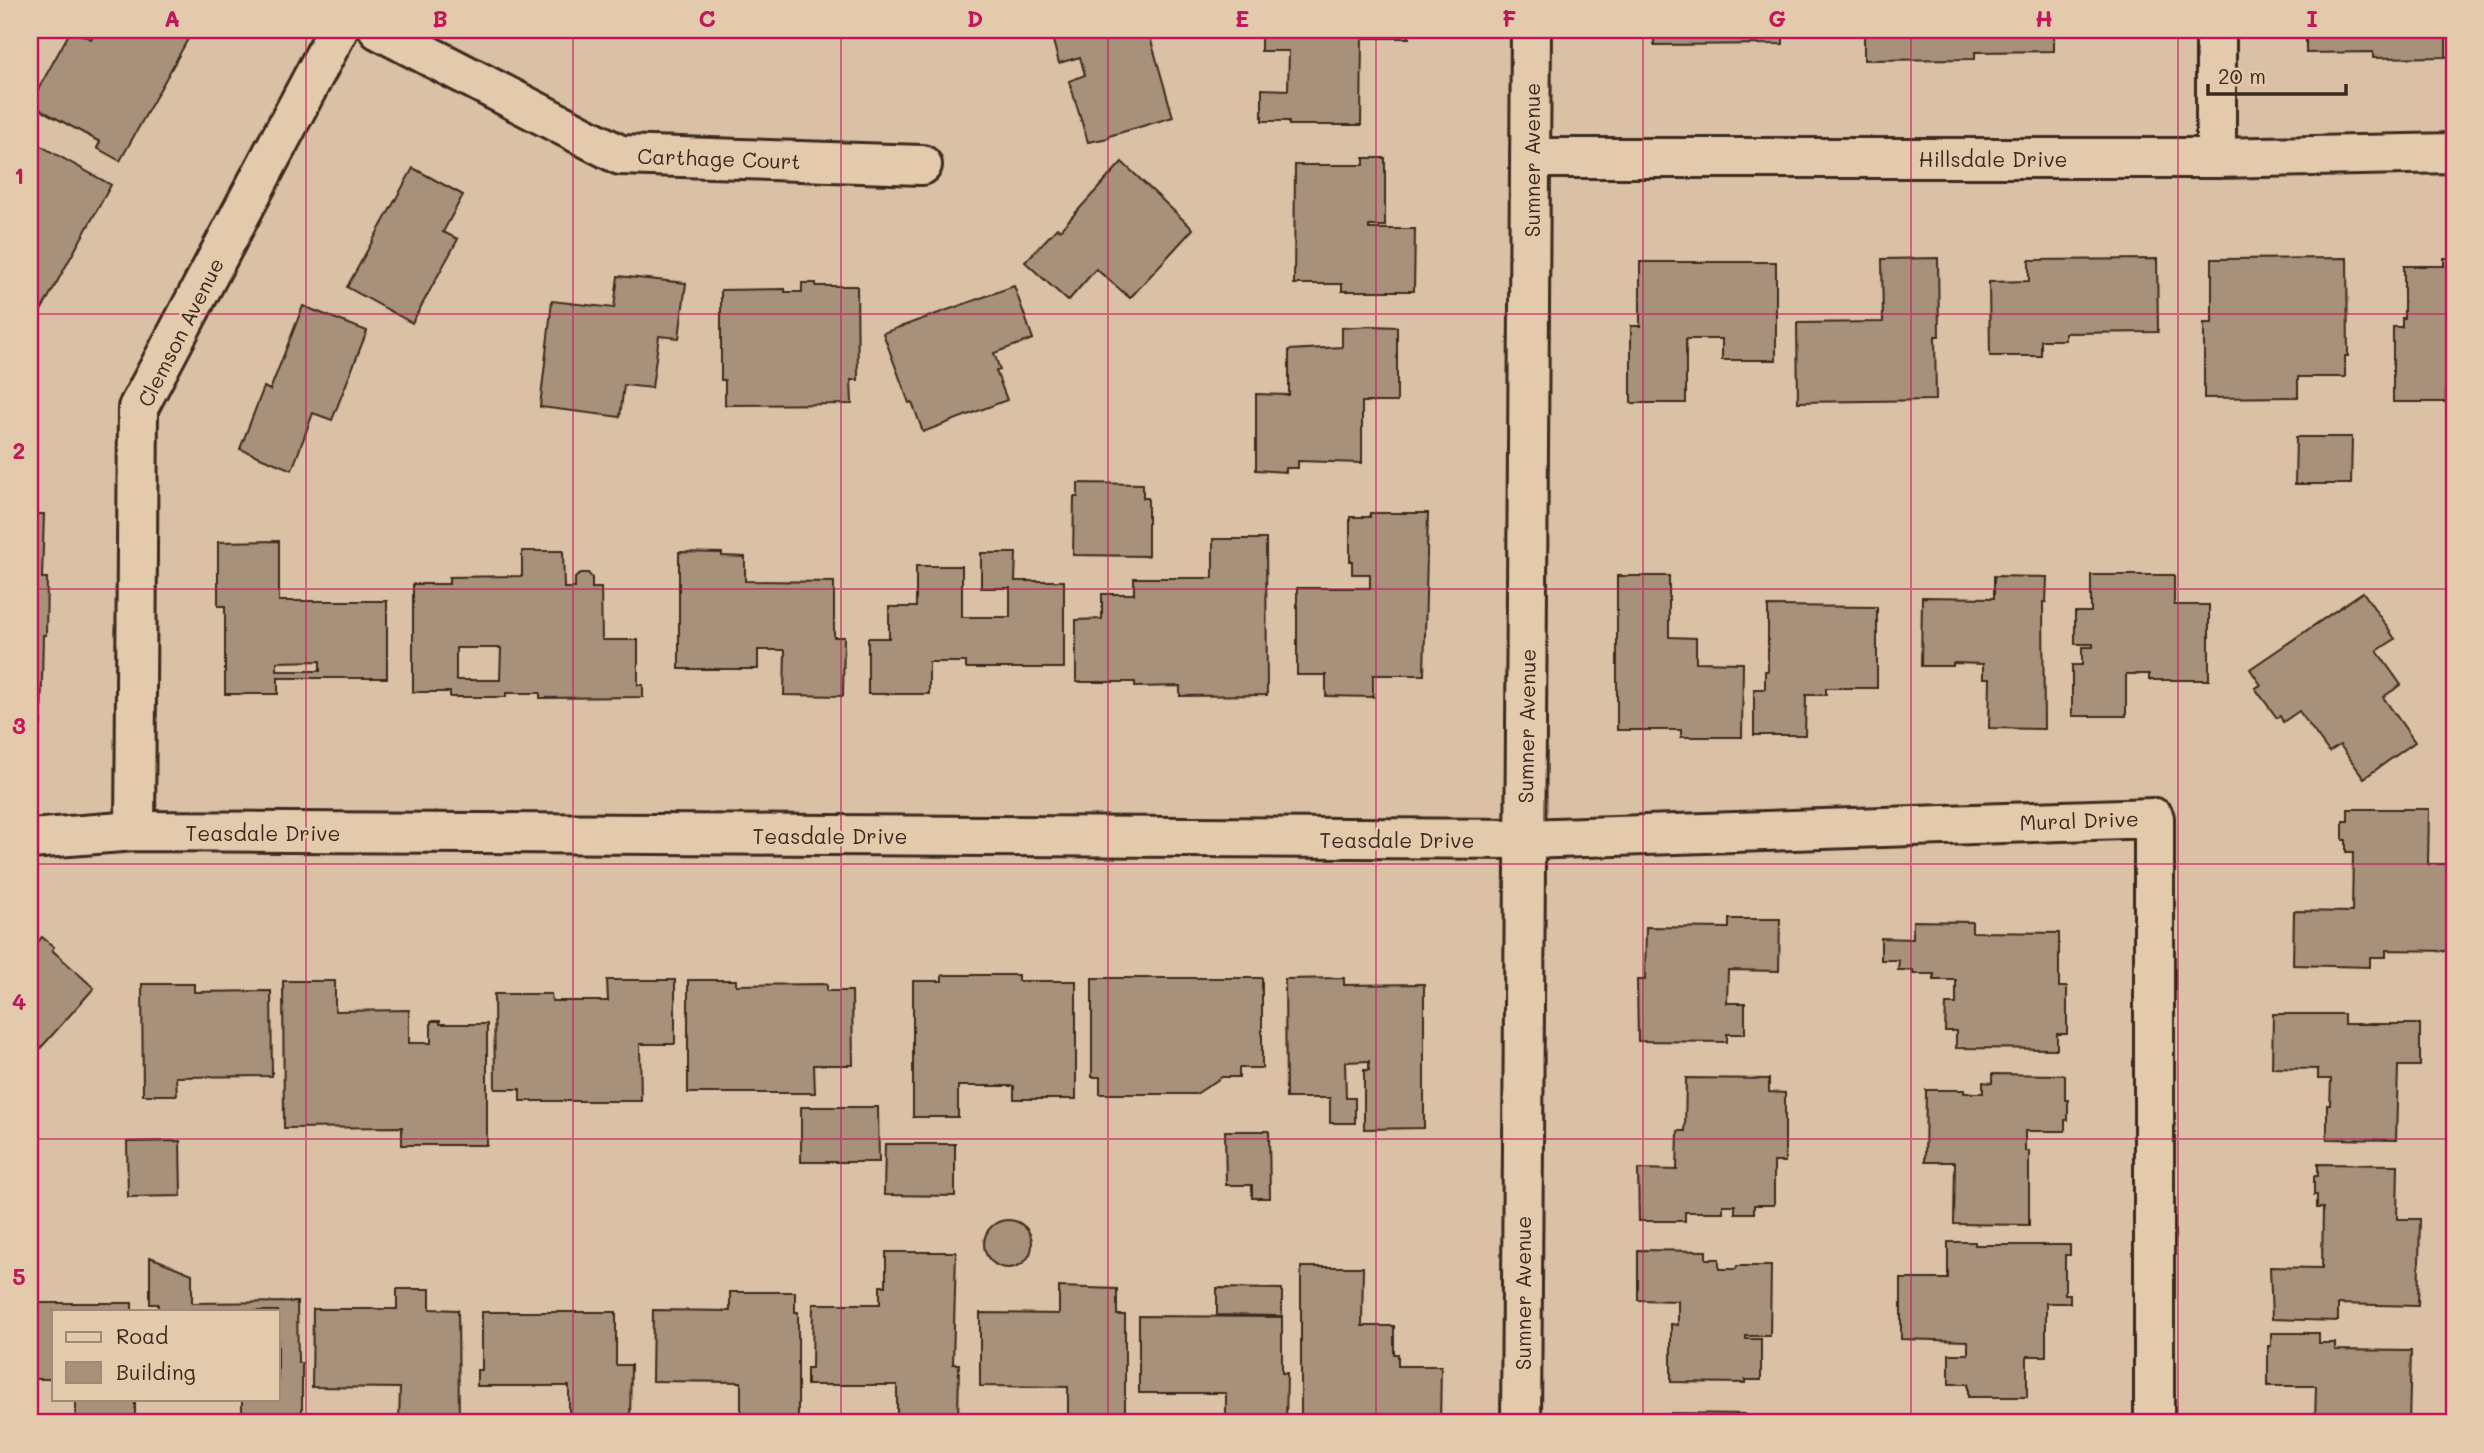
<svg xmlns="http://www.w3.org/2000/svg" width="2484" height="1453" font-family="Mali,sans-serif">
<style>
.building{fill:#a8917a;stroke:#3b2a1e;stroke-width:2;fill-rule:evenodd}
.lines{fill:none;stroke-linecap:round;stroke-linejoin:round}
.minor-casing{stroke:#3b2a1e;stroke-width:44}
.minor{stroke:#e4caac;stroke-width:38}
.grid{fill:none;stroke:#c2185b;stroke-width:2;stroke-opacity:0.55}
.labels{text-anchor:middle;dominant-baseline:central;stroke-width:5;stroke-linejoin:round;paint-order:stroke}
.street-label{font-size:21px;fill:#3b2a1e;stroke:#e4caac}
.neatline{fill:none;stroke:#c2185b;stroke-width:2.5}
.grid-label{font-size:23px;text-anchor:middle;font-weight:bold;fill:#c2185b}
</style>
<rect width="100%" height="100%" fill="#dac0a4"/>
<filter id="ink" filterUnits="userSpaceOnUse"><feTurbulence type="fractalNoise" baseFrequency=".0143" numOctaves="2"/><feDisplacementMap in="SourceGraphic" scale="14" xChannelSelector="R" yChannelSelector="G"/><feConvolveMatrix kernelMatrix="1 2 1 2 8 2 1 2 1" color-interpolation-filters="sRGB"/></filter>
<g filter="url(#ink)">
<g class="building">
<polygon points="71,30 91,39 96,30 117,30 128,36 132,30 193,30 120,161 97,148 100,142 30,104"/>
<polygon points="1050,30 1148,30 1173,117 1109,136 1109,138 1088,142 1069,81 1085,75 1080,57 1059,63"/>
<polygon points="1261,30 1409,30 1409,38 1362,38 1361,125 1289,125 1289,121 1262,121 1262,89 1288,90 1289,51 1261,51"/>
<polygon points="1654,30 1783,30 1783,44 1654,45"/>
<polygon points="1864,30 2054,30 2054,51 1975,52 1975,59 1864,60"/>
<polygon points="2306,30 2446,30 2446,57 2373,58 2373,52 2306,53"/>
<polygon points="30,140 111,185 37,318 30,314"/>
<polygon points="1364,158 1385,158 1385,226 1369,226 1369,229 1415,229 1414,291 1342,291 1342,284 1294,284 1295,165 1364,165"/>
<polygon points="1122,162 1193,229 1130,298 1096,269 1068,301 1025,262 1057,228 1060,230"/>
<polygon points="413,168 463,195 443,232 458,239 412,323 347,287"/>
<polygon points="1938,258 1939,336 1935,336 1936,400 1798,402 1797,323 1883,322 1882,259"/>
<polygon points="2347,258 2348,356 2345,356 2345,377 2298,377 2298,397 2204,398 2204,323 2212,323 2212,259"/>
<polygon points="2444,258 2454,258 2454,363 2446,363 2446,402 2393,402 2393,327 2402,327 2402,318 2404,318 2404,266 2444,266"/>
<polygon points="2157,259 2158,332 2065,333 2065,340 2041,340 2041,356 1990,356 1989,282 2029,281 2029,260"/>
<polygon points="1640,262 1776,262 1776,360 1722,360 1722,339 1686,339 1686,403 1631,403 1631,326 1640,326"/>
<polygon points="618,276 686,283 679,338 659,336 652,388 624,385 620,417 540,407 552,301 614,308"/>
<polygon points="802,283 816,283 816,286 857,286 858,380 851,380 852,404 725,405 725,380 721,380 721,290 785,289 785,292 802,292"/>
<polygon points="1014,286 1033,339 994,353 1000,370 996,371 1007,400 923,432 912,402 909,403 883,333"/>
<polygon points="303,306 367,331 332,420 313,413 292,470 240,449 264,387 270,390"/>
<polygon points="1372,326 1397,327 1397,402 1362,402 1362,463 1298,461 1298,468 1286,468 1286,472 1256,470 1256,394 1289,395 1289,350 1342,347 1342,328"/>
<polygon points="2296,437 2352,437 2351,484 2295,484"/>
<polygon points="1078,483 1143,484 1143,498 1148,498 1148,556 1073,555 1074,497 1078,497"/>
<polygon points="1370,513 1428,513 1424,675 1373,675 1373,697 1326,696 1326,675 1297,675 1297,588 1370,588 1370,574 1352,574 1352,561 1350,561 1350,517 1370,517"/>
<polygon points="30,514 44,514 42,578 47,578 46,635 43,635 41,725 30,724"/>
<polygon points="1213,539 1266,539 1267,695 1180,696 1180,686 1135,687 1135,682 1076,682 1076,620 1102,619 1102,594 1134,594 1134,578 1213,578"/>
<path d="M279 541V601H387V678H278V694H225V606H218V542ZM320 661V671H277V662Z"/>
<path d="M522 551H563L564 588H575V578L581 573H588L592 578V588H601L602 640H638V685H643V697L540 698V693H506V697H450V692H413V584H449V577L522 576ZM456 648H501L500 680H456Z"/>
<polygon points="679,552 722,553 722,556 745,557 745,581 834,582 834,637 844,637 843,696 784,695 785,650 758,650 758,669 679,669"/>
<polygon points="981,553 1016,553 1015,581 1064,581 1064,668 966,668 966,662 929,662 929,694 868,694 868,638 889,638 889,607 916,607 916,566 962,566 962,617 1010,617 1010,588 981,588"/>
<polygon points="2091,575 2174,575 2174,605 2209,605 2209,680 2149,680 2149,674 2126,674 2126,716 2072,716 2072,665 2082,665 2082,647 2093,647 2093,644 2075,644 2075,612 2091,612"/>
<polygon points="1617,576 1669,576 1669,637 1696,638 1696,662 1743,663 1742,737 1681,737 1681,730 1617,730"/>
<polygon points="1994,576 2047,577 2046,602 2043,602 2044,729 1989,728 1990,678 1983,678 1983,664 1953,663 1953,666 1921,666 1922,597 1994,598"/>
<polygon points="2363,592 2395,639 2377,651 2401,685 2383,697 2415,742 2364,778 2340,745 2329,752 2299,711 2283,722 2280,716 2277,718 2255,688 2261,685 2250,669"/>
<polygon points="1768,606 1877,607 1877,688 1826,688 1826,695 1806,695 1805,735 1754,735 1754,689 1765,689 1765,671 1768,671"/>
<polygon points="2348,809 2429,809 2428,864 2450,864 2448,951 2386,950 2386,957 2370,957 2370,967 2293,965 2294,911 2352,912 2353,852 2346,852 2346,840 2343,840 2343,821 2348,821"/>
<polygon points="1729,919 1780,919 1779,971 1728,970 1727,1003 1745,1003 1745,1034 1727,1034 1727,1042 1638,1041 1637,980 1645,980 1646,927 1729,928"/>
<polygon points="1913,921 1972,922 1972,932 2059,933 2059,987 2067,987 2067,1034 2057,1034 2057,1049 1956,1048 1956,1031 1945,1031 1946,1004 1956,1004 1956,980 1934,980 1934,974 1913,974 1913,970 1898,970 1899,960 1881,960 1881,938 1913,939"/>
<polygon points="42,937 54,947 52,950 94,988 30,1060 30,951"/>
<polygon points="942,975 1018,975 1018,981 1076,981 1076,1099 1014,1099 1014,1086 958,1086 958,1117 913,1117 913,981 942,981"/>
<polygon points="1092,978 1262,978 1262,1068 1239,1068 1239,1077 1222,1077 1196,1094 1100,1094 1100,1077 1092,1077"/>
<polygon points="1344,978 1344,985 1424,984 1424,1128 1364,1129 1364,1070 1369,1070 1369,1061 1345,1062 1346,1098 1355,1098 1355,1123 1330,1123 1330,1098 1286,1098 1285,979"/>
<polygon points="607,980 675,980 675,1044 640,1044 641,1101 520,1101 520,1089 495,1089 494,994 551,994 552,1001 608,1001"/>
<polygon points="688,980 736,980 736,985 827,984 827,991 852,991 853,1065 814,1065 815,1093 688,1093"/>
<polygon points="283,981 335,981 335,1011 409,1010 409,1043 431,1043 431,1021 440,1021 440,1024 487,1024 487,1145 402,1145 402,1127 284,1128"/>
<polygon points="142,984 194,984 194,992 271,991 272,1076 176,1077 177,1095 143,1095"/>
<polygon points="2273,1014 2344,1014 2344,1024 2420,1024 2420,1066 2398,1066 2396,1140 2327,1139 2327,1105 2330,1105 2331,1079 2318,1079 2318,1069 2272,1068"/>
<polygon points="1992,1074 2065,1075 2065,1100 2068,1100 2068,1120 2065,1120 2065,1131 2025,1131 2025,1151 2029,1151 2029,1225 1954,1224 1955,1162 1925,1162 1926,1090 1964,1090 1964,1093 1983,1093 1983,1082 1992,1083"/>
<polygon points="1686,1078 1769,1079 1769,1092 1785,1093 1785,1162 1774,1162 1774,1205 1754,1205 1754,1213 1735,1213 1735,1205 1723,1205 1723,1212 1685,1212 1685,1221 1639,1221 1638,1169 1677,1170 1678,1131 1685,1131"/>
<polygon points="801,1107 878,1107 879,1162 801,1162"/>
<polygon points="1225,1131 1269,1131 1270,1198 1252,1198 1252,1185 1226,1185"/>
<polygon points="180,1141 181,1196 128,1197 127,1142"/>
<polygon points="885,1144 955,1144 955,1196 884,1195"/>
<polygon points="2318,1164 2398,1165 2397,1219 2420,1219 2418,1306 2338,1304 2338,1321 2272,1319 2270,1267 2322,1268 2323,1208 2317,1208 2317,1195 2314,1195 2314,1176 2318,1176"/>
<circle cx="1008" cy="1244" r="24"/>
<polygon points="1948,1242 1975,1242 1975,1245 2070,1245 2070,1255 2065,1255 2065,1294 2070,1294 2070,1303 2046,1303 2046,1356 2027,1356 2027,1397 1968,1397 1968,1384 1949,1384 1949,1354 1968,1354 1968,1341 1901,1339 1901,1279 1948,1279"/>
<polygon points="1638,1250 1706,1251 1706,1259 1719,1259 1719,1269 1736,1269 1737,1266 1771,1266 1770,1336 1746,1336 1746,1339 1761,1339 1761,1380 1745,1380 1745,1383 1671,1382 1671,1324 1678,1325 1678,1301 1638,1300"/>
<polygon points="886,1252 956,1252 953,1364 959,1364 958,1423 897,1423 897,1385 807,1385 807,1368 812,1368 813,1304 880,1304 880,1286 886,1286"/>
<polygon points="150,1257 192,1274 192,1303 297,1302 298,1363 302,1363 302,1423 242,1423 242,1399 278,1399 278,1311 158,1311 158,1304 150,1304"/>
<polygon points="1301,1267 1363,1267 1362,1326 1394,1326 1394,1354 1398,1354 1398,1366 1441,1366 1440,1423 1301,1423"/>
<polygon points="1059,1287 1117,1289 1117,1315 1125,1315 1125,1423 1068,1423 1068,1387 980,1386 980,1313 1059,1314"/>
<polygon points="1217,1288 1282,1289 1282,1316 1217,1315"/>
<polygon points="397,1289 430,1289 430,1309 458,1310 459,1423 399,1423 400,1388 312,1387 313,1309 397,1309"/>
<polygon points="730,1292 795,1292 795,1312 798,1312 798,1423 741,1423 741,1382 652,1381 653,1310 730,1311"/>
<polygon points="30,1303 132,1303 132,1311 54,1311 54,1379 30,1379"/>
<polygon points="482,1312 616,1312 616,1365 631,1365 630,1423 569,1423 569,1386 477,1386 477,1370 482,1370"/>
<polygon points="1139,1316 1282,1317 1282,1373 1287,1373 1286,1423 1226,1423 1226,1393 1139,1393"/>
<polygon points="2271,1333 2319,1333 2319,1343 2335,1343 2335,1350 2411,1351 2409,1423 2315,1423 2316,1386 2268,1386 2268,1346 2271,1346"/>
<rect x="76" y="1399" width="59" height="24"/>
<polygon points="1671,1413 1745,1414 1745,1417 1772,1417 1772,1423 1671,1423"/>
</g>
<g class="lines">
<g class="minor-casing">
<g id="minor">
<polyline points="379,30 620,155 922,165"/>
<polyline points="1531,158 2216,158 2454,153"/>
<polyline points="2216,158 2216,30"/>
<polyline points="135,831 138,408 338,30"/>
<polyline points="30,839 135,831 1525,839 2154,818 2154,1423"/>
<polyline points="1521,1423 1531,30"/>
</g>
</g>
<use href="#minor" class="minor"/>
</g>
</g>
<path class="grid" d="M306 30V1423M573 30V1423M841 30V1423M1108 30V1423M1376 30V1423M1643 30V1423M1911 30V1423M2178 30V1423M30 314H2454M30 589H2454M30 864H2454M30 1139H2454"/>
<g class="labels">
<g class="street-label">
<text transform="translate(719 158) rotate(2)">Carthage Court</text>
<text x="1993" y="158">Hillsdale Drive</text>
<text transform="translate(1531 160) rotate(-90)">Sumner Avenue</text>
<text transform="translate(180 332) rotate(-63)">Clemson Avenue</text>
<text transform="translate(1526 726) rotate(-89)">Sumner Avenue</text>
<text transform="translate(2079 820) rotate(-2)">Mural Drive</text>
<text x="263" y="832">Teasdale Drive</text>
<text x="830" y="835">Teasdale Drive</text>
<text x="1397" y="839">Teasdale Drive</text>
<text transform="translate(1522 1293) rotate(-90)">Sumner Avenue</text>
</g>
</g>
<rect width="2484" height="1453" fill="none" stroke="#e4caac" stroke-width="77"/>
<rect x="52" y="1310" width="228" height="91" fill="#e4caac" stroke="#a08a73" stroke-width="2"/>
<rect x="66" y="1332" width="35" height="10" fill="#e4caac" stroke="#a08a73" stroke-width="2"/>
<text x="116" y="1344" font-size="21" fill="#3b2a1e">Road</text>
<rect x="66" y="1362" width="35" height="21" fill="#a8917a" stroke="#a08a73" stroke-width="2"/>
<text x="116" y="1380" font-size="21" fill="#3b2a1e">Building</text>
<path d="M2208 84v10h138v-10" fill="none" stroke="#3b2a1e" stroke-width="3.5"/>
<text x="2218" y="84" font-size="21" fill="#3b2a1e" stroke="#e4caac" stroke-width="5" paint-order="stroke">20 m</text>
<rect x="38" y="38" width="2408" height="1376" class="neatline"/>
<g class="grid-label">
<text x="172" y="27">A</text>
<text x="440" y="27">B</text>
<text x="707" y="27">C</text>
<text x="975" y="27">D</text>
<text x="1242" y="27">E</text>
<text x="1509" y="27">F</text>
<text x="1777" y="27">G</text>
<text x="2044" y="27">H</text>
<text x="2312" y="27">I</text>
<text x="19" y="184">1</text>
<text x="19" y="459">2</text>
<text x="19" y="734">3</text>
<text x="19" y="1010">4</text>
<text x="19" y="1285">5</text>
</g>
</svg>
